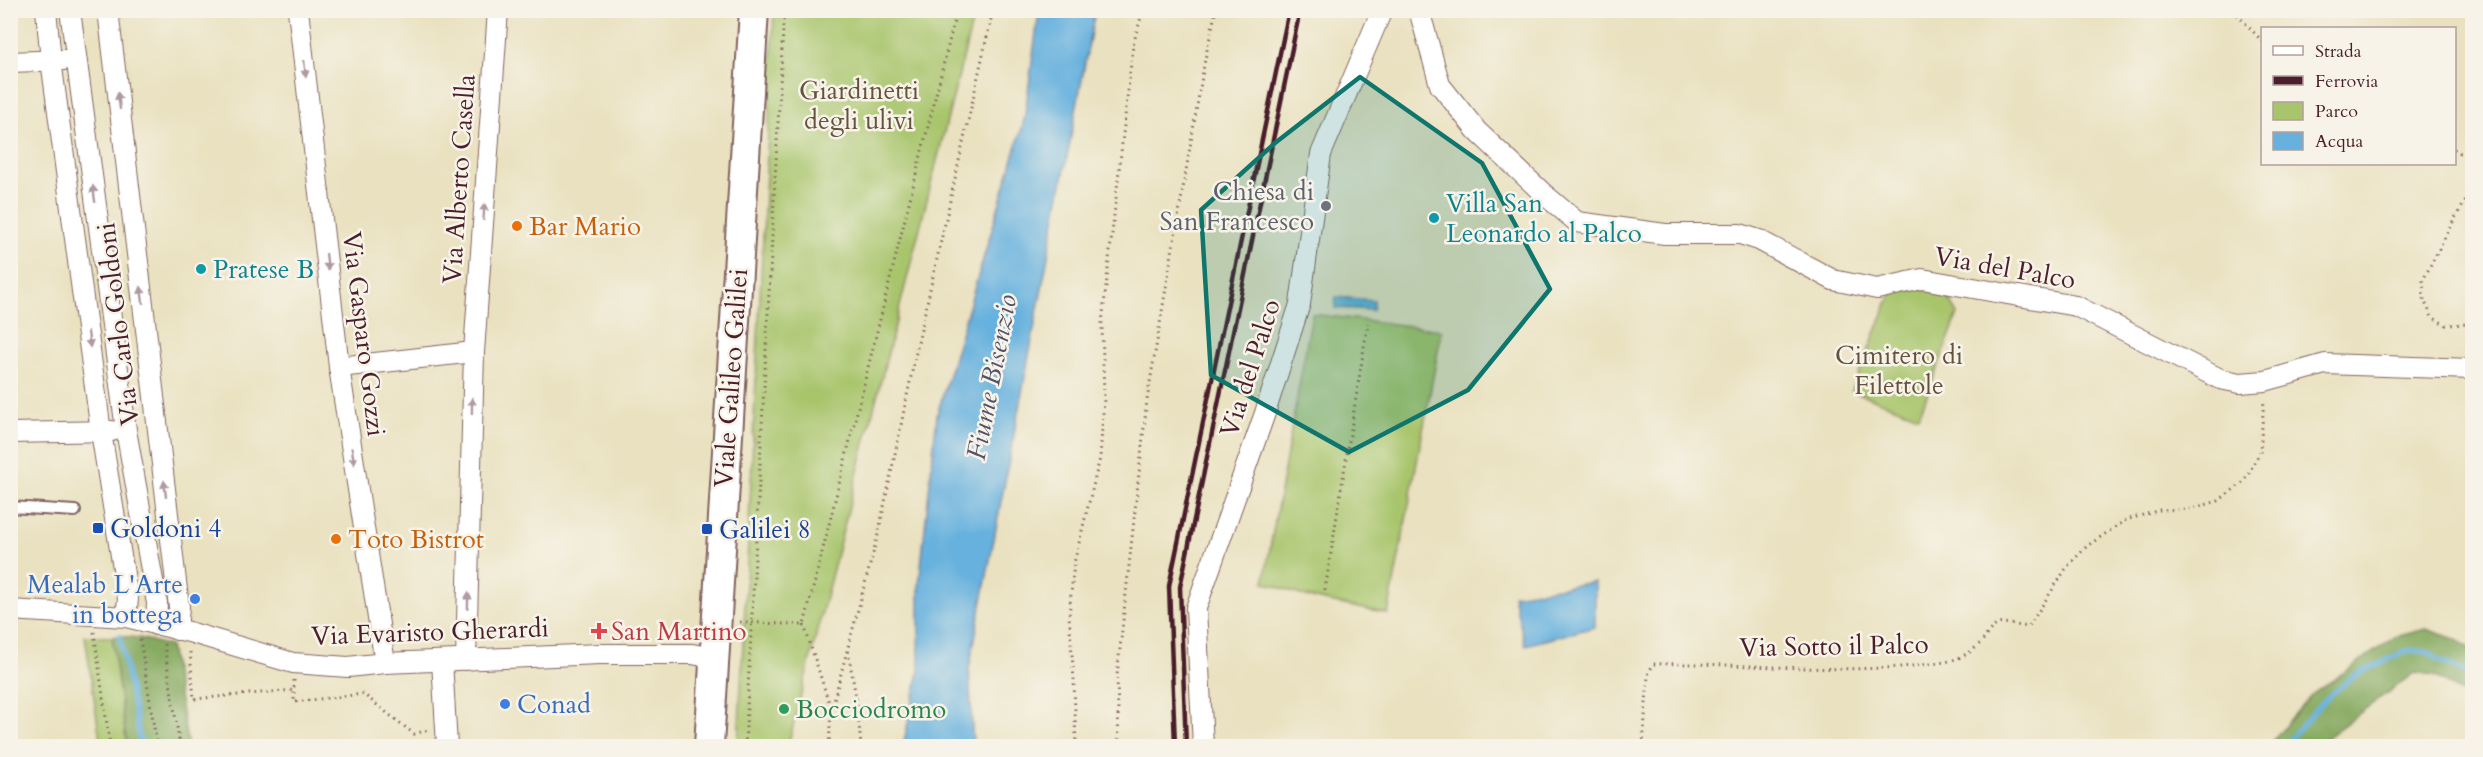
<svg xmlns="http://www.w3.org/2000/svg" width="2483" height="757" font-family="Cardo,serif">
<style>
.green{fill:#a8c56c;stroke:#79724c;stroke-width:1.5}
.forest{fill:#86aa60;stroke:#686446;stroke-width:1.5}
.water{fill:#66b1de;stroke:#586884;stroke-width:1.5}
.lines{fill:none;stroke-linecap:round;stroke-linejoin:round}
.stream{stroke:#66b1de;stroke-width:5}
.lane-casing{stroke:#82635f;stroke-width:14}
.street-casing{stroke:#82635f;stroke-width:22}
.secondary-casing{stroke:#82635f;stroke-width:32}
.path{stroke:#82635f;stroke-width:3;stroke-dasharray:1.5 4.5;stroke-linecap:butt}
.lane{stroke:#fff;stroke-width:10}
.street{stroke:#fff;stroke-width:20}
.secondary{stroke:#fff;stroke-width:28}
.rail{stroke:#4a1f2b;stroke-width:4.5}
.oneway{fill:#ae9aa0}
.marked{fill:#0f766e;fill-opacity:0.2;stroke:#0f766e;stroke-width:4.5;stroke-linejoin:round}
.worship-dot{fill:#6b7280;stroke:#f7f3e8;stroke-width:2}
.culture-dot{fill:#0f9aa8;stroke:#f7f3e8;stroke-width:2}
.food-dot{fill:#e8710a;stroke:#f7f3e8;stroke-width:2}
.transit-dot{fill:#1a4fb4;stroke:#f7f3e8;stroke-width:2}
.shop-dot{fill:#3f7fe0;stroke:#f7f3e8;stroke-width:2}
.health-dot{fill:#e0444e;stroke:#f7f3e8;stroke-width:2}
.leisure-dot{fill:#2e9e5b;stroke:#f7f3e8;stroke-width:2}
.labels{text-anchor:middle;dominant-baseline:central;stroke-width:5;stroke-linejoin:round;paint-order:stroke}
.park-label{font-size:26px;fill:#66513e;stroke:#f7f3e8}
.street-label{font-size:26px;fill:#4a1f2b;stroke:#f7f3e8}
.worship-label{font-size:26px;fill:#5b616d;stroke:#f7f3e8;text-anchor:end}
.culture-label{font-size:26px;fill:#0d838f;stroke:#f7f3e8;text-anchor:start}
.food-label{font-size:26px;fill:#c56008;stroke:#f7f3e8;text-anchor:start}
.transit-label{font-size:26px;fill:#164399;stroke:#f7f3e8;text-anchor:start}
.shop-label{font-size:26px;fill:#366cbe;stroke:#f7f3e8;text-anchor:end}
.health-label{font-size:26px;fill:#be3a42;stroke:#f7f3e8;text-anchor:start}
.leisure-label{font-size:26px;fill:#27864d;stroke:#f7f3e8;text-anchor:start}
.water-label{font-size:27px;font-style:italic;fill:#54526a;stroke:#f7f3e8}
</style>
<rect width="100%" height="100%" fill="#f7f3e8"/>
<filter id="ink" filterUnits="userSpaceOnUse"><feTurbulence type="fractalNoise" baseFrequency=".0167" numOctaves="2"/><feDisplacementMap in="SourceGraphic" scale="12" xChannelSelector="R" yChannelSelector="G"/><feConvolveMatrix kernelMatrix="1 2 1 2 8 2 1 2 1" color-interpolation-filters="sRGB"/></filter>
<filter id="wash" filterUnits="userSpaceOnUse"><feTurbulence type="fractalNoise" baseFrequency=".008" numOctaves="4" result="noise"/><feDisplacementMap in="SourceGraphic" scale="24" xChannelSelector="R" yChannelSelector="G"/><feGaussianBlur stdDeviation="1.35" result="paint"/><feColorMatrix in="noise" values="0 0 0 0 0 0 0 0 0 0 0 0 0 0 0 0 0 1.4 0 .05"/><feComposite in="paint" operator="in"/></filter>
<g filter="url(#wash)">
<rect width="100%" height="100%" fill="#e9e1bf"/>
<g class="green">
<polygon points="774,11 975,11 788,746 738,746"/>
<polygon points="1921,286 1949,299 1958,314 1919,416 1852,391 1893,289"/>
<polygon points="1312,314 1442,330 1388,614 1306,597 1264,582"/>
<polygon points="85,636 112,637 127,746 101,746"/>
</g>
<g class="forest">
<polygon points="2426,629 2455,639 2472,649 2472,698 2434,676 2414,673 2315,746 2268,746 2310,696 2395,637"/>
<polygon points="120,636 140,638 170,646 188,746 127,746 112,637"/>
</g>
<g class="water">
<polygon points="1039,11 1095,11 969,669 973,746 903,746 919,672 919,585 937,415 1024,121"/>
<polygon points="1336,297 1374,300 1373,310 1335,308"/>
<polygon points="1595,582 1595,627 1525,645 1513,595"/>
</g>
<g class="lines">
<g class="stream">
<polyline points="120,636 141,746"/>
<polyline points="2284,746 2322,702 2353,676 2408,650 2428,652 2440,661 2472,675"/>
</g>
</g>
</g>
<g filter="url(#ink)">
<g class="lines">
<g class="lane-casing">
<polyline id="lane" points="10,507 75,511"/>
</g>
<g class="street-casing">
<g id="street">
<polyline points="46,10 51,60 101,432 128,599 126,617"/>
<polyline points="70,10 126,430 157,603 156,625"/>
<polyline points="108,10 179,607 177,630"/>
<polyline points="298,10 339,367 385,663"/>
<polyline points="1419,10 1440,85 1477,131 1545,195 1577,222 1665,234 1740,234 1759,240 1833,280 1877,289 1922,279 2076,306 2220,379 2240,383 2265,381 2325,364 2472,369"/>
<polyline points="10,62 64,60"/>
<polyline points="339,367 474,352"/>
<polyline points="10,433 112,431"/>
<polyline points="10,610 126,617 189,632 293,663 348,667 385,663 600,654 692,654 714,658"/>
<polyline points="466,660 474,352 498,10"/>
<polyline points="442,661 447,746"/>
<polyline points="1203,746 1196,608 1265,413 1300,304 1321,154 1382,10"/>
</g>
</g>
<g class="secondary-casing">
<polyline id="secondary" points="709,746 754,10"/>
</g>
<g class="path">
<polyline points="2233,10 2262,41"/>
<polyline points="2454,149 2472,161"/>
<polyline points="2472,191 2455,218 2423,280 2424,300 2432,317 2446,325 2472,324"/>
<polyline points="1325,590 1368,323"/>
<polyline points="740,622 804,625 957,10"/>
<polyline points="804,625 831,709"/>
<polyline points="94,632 110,746"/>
<polyline points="140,639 157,746"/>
<polyline points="164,644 180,746"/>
<polyline points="848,651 857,703 861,746"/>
<polyline points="190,652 194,699 294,690"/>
<polyline points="294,680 294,702 363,694 414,734 428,730"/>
<polyline points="745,746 784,10"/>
<polyline points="829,746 831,711 879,531 918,343 993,10"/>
<polyline points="1076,746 1074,680 1069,616 1074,563 1100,458 1104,399 1102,323 1133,45 1143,10"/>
<polyline points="1119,746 1117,676 1147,400 1205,59 1216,10"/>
<path d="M1643 746 1648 675 1653 664C1750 662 1848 677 1945 662 1960 659 1973 652 1983 640 1986 636 1990 629 1995 626 2004 619 2018 628 2029 626L2067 567 2087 546 2126 520 2160 510 2191 509 2218 501 2244 482 2260 452 2264 400"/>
</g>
<use href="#lane" class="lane"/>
<use href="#street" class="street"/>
<use href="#secondary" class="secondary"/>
<g class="rail">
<polyline points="1175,746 1169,586 1289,10"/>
<polyline points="1186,746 1180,587 1300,10"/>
</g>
</g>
<defs><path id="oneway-solid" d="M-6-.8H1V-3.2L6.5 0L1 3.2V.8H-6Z" transform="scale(1.5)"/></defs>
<g class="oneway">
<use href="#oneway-solid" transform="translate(305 69) rotate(84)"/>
<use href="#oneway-solid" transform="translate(119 101) rotate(-97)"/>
<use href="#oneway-solid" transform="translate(94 194) rotate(-98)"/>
<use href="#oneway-solid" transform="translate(484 212) rotate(-86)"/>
<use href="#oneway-solid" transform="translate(327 262) rotate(84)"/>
<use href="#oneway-solid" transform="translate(142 295) rotate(-97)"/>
<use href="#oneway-solid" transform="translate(89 339) rotate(82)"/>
<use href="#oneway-solid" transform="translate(472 406) rotate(-89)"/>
<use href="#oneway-solid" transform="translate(353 456) rotate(81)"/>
<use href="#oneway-solid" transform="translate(165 489) rotate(-97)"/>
<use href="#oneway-solid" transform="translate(468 601) rotate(-89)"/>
</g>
</g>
<path class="marked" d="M1360 77 1482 163 1550 289 1468 390 1349 452 1211 375 1201 210 1275 143Z"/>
<circle class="worship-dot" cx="1326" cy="206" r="6"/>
<g class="culture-dot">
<circle cx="1434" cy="218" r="6"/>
<circle cx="201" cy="269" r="6"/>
</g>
<g class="food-dot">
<circle cx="517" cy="226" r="6"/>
<circle cx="336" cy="539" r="6"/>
</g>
<g class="transit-dot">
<rect x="92" y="522" width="12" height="12" rx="3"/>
<rect x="701" y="523" width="12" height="12" rx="3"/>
</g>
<g class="shop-dot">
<circle cx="195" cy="599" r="6"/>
<circle cx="505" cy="704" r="6"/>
</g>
<path class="health-dot" d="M596 622h6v6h6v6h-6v6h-6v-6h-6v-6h6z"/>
<circle class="leisure-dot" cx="784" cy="709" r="6"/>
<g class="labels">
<g class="park-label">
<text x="859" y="90">Giardinetti<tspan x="859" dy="30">degli ulivi</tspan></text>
<text x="1899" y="355">Cimitero di<tspan x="1899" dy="30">Filettole</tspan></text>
</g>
<g class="street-label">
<text transform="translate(459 179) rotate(-86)">Via Alberto Casella</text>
<text transform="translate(2005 268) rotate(10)">Via del Palco</text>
<text transform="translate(118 324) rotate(-97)">Via Carlo Goldoni</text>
<text transform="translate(364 334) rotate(83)">Via Gasparo Gozzi</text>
<text transform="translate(1250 368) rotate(-72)">Via del Palco</text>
<text transform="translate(731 378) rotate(-86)">Viale Galileo Galilei</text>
<text transform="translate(430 632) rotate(-2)">Via Evaristo Gherardi</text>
<text transform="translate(1834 646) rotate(-1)">Via Sotto il Palco</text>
</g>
<g class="worship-label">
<text x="1314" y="191">Chiesa di<tspan x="1314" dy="30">San Francesco</tspan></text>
</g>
<g class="culture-label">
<text x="1446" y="203">Villa San<tspan x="1446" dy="30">Leonardo al Palco</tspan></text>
<text x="213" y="269">Pratese B</text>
</g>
<g class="food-label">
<text x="529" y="226">Bar Mario</text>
<text x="348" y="539">Toto Bistrot</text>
</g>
<g class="transit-label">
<text x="110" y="528">Goldoni 4</text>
<text x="719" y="529">Galilei 8</text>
</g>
<g class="shop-label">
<text x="183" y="584">Mealab L'Arte<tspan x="183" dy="30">in bottega</tspan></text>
<text x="517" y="704" text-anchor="start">Conad</text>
</g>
<g class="health-label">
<text x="611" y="631">San Martino</text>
</g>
<g class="leisure-label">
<text x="796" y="709">Bocciodromo</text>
</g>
<g class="water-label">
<text transform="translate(992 377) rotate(-79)">Fiume Bisenzio</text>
</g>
</g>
<rect width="2483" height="757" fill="none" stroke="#f7f3e8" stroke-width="36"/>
<rect x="2261" y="27" width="195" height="138" fill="#f7f3e8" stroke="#b29e9c" stroke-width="1.5"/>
<rect x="2273" y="46" width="30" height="9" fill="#ffffff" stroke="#b29e9c" stroke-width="1.5"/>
<text x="2315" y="57" font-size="18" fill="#4a1f2b">Strada</text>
<rect x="2273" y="76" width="30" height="9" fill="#4a1f2b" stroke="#b29e9c" stroke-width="1.5"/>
<text x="2315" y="87" font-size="18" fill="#4a1f2b">Ferrovia</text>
<rect x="2273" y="102" width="30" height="18" fill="#a8c56c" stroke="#b29e9c" stroke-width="1.5"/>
<text x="2315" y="117" font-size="18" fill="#4a1f2b">Parco</text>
<rect x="2273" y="132" width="30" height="18" fill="#66b1de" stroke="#b29e9c" stroke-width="1.5"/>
<text x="2315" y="147" font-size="18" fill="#4a1f2b">Acqua</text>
</svg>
